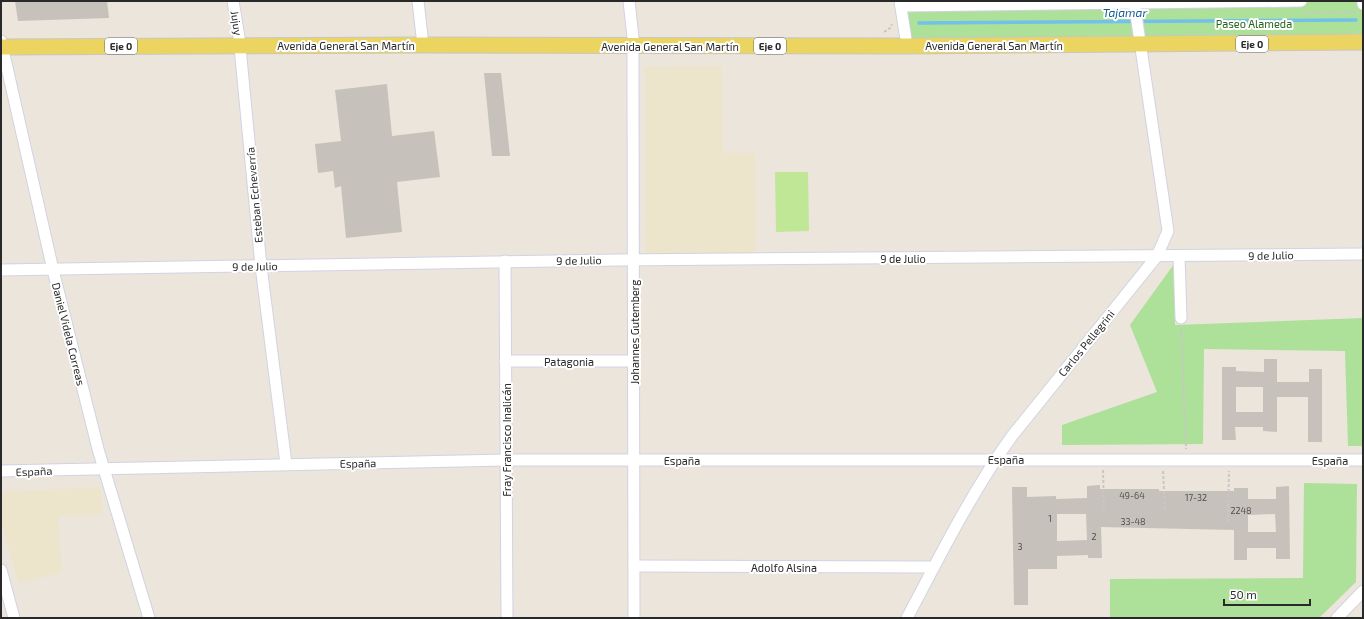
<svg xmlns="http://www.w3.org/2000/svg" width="1364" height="619" font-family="'Exo 2',sans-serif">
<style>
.education{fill:#ece4cb}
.green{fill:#ade099}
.pitch{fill:#bfe795}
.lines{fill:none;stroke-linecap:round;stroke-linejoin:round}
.stream{stroke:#71c1ea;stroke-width:3.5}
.building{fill:#c6c2bb;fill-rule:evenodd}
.minor-casing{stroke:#d1d3e2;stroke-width:13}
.major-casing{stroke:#c7c7c7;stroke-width:17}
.path{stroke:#c7c7c7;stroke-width:2;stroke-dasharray:3 2;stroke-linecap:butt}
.minor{stroke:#fff;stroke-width:11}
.major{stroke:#ebd560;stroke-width:15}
.labels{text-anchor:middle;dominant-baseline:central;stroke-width:4;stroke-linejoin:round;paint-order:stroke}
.number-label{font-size:9px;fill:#504f4e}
.shield{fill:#fff;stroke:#696969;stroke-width:1}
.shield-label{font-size:10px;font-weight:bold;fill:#292929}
.street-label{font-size:11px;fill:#292929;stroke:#fff}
.park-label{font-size:11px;fill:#26631c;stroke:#fff}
.water-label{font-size:12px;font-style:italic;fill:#125e95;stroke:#fff}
</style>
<rect width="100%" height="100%" fill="#ebe5db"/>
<g class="education">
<polygon points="722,66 723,153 755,153 756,253 646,254 645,67"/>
<polygon points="100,487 102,514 58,517 62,572 19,583 1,521 1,492"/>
</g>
<g class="green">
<polygon points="1363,1 1363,42 907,46 901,6"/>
<polygon points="1174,264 1175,325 1363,318 1363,446 1348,446 1345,351 1204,349 1203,444 1062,445 1062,425 1157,392 1130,325"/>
<polygon points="1304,483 1357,484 1356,582 1319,618 1110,618 1110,579 1303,578"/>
</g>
<polygon class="pitch" points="775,172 808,172 809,231 776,232"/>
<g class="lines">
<polyline class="stream" points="919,23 1356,20"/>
</g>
<g class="building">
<polygon points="15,1 107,1 109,18 18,21"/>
<polygon points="484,73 501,73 510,156 492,156"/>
<polygon points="387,84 392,136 434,131 440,177 397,182 402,232 346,238 341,186 335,188 333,171 318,173 315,144 341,141 335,90"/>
<path d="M1264 359H1277V382H1309V369H1322V442H1308V397H1277V432L1263 431V427H1235L1236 440H1222V367H1236V371L1264 372ZM1236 387H1263V412H1236Z"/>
<path d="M1100 485V489H1159V491H1234V488H1248V499H1276V487L1289 486 1290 559H1276V548H1247V560H1234V530L1101 527 1102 558H1088V555L1057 556V569H1028V605H1014L1012 487H1027V497L1056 496V499L1087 498V486ZM1057 514H1086L1087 540 1057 541ZM1275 514 1276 532H1248V515Z"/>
</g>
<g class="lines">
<g class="minor-casing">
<g id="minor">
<polyline points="233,1 239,37 261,266 286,464"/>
<polyline points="418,1 423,45"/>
<polyline points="629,1 633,37 633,69 634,618"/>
<polyline points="900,1 907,46"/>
<polyline points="1363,1 1363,4"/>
<polyline points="901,6 1301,1"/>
<polyline points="1,41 53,270 98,449 149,618"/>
<polyline points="1179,256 1181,318"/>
<polyline points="505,261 507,618"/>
<polyline points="1,270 618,260 1363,254"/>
<polyline points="505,361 634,361"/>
<polyline points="1,471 506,460 1363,460"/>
<polyline points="634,566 934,567"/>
<polyline points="1,570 14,618"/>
<path d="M907 618C940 556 971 493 1012 436L1157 256 1168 231 1134 1"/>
<polyline points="1337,618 1363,591"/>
</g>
</g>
<g class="major-casing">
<polyline id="major" points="1,47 423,45 907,46 1363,42"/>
</g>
<g class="path">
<polyline points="1303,13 1356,12"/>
<polyline points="884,32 890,28 892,24"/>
<polyline points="1181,328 1186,449"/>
<polyline points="1103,470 1104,511"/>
<polyline points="1163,471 1165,510"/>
<polyline points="1228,522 1229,471"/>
</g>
<use href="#minor" class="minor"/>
<use href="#major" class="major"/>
</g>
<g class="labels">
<g class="number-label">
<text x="1132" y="495">49-64</text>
<text x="1196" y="497">17-32</text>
<text x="1241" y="510">2248</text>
<text x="1050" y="518">1</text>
<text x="1133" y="521">33-48</text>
<text x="1094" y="536">2</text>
<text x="1020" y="546">3</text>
</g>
<g class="shield">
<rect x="1236" y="36" width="32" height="16" rx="3"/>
<rect x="105" y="38" width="32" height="16" rx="3"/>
<rect x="754" y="38" width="32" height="16" rx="3"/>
</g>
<g class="shield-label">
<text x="1252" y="44">Eje 0</text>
<text x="121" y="46">Eje 0</text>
<text x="770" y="46">Eje 0</text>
</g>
<g class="street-label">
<text transform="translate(237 23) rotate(81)">Jujuy</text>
<text x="346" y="45">Avenida General San Martín</text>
<text x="994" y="45">Avenida General San Martín</text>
<text x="670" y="46">Avenida General San Martín</text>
<text transform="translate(254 195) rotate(-95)">Esteban Echeverría</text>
<text transform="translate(1271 255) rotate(-1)">9 de Julio</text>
<text x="903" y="258">9 de Julio</text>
<text transform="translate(579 260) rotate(-1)">9 de Julio</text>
<text transform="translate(255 266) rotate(-1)">9 de Julio</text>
<text transform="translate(634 332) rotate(-90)">Johannes Gutemberg</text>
<text transform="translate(69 334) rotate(76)">Daniel Videla Correas</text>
<text transform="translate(1086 343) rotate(-51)">Carlos Pellegrini</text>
<text x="569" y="361">Patagonia</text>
<text transform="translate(506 440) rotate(-90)">Fray Francisco Inalicán</text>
<text x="1006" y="459">España</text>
<text x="682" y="460">España</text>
<text x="1330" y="460">España</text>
<text transform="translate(358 463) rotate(-1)">España</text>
<text transform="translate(34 471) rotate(-2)">España</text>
<text x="784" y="567">Adolfo Alsina</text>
</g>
<g class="park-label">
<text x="1254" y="23">Paseo Alameda</text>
</g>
<g class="water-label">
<text x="1125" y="12">Tajamar</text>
</g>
</g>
<rect width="1364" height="619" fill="none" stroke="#292929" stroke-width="4"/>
<path d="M1224 599v6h86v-6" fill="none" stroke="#292929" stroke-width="2"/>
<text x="1230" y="599" font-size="12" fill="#292929" stroke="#ffffff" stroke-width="3" paint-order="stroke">50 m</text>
</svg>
